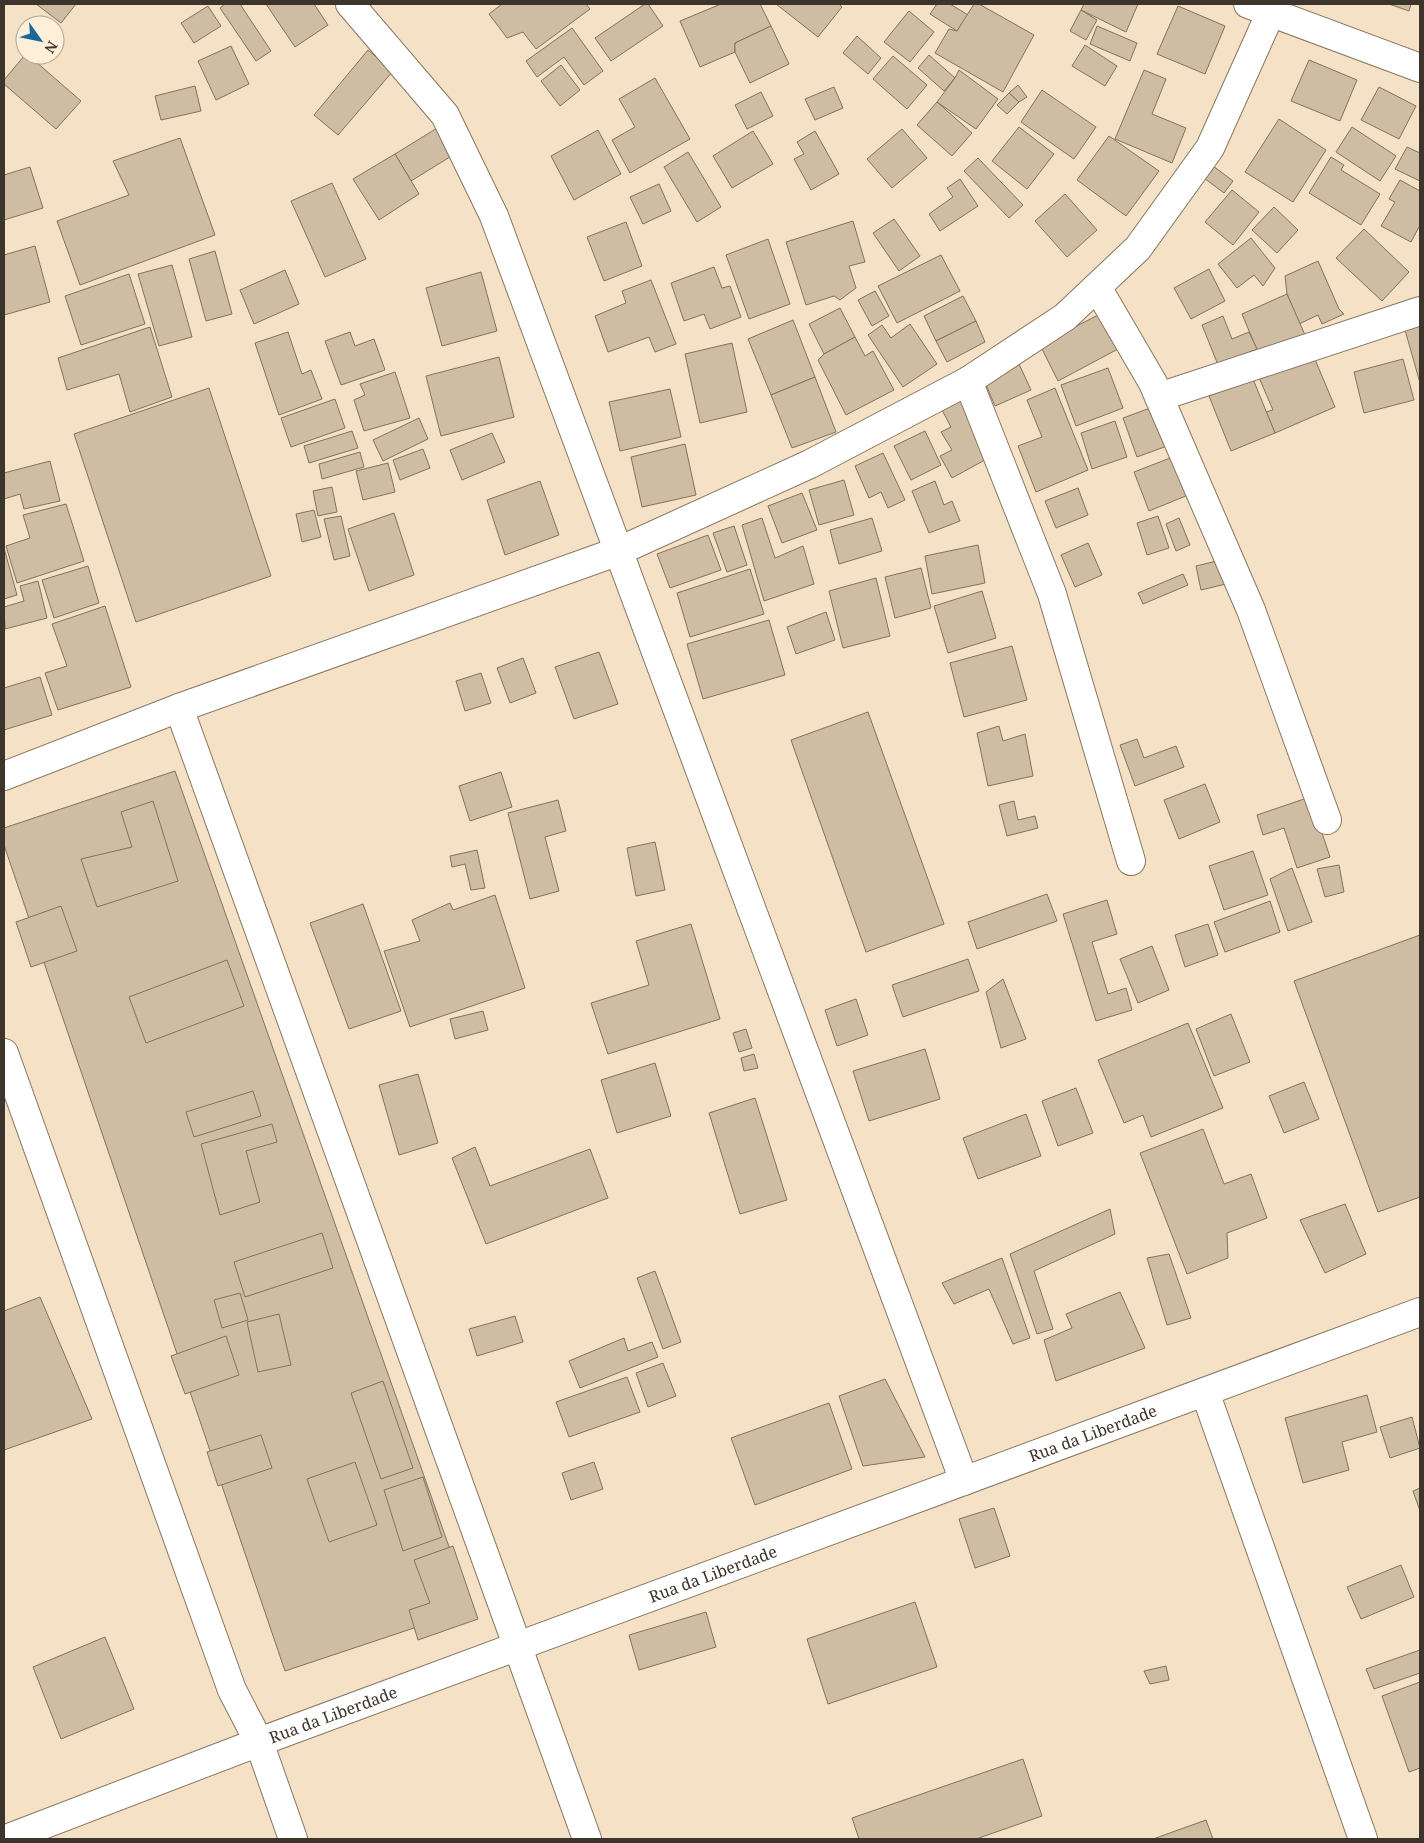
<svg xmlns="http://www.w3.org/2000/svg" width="1424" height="1843" font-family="'Noto Serif',serif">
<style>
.building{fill:#cfbda3;stroke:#82725a}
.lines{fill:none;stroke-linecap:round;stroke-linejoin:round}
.minor-casing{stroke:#88775f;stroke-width:30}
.major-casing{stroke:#88775f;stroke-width:30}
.minor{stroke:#fff;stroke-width:28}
.major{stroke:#fff;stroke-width:28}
.labels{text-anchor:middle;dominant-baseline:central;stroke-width:4;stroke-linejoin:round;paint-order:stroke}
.street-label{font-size:16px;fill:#3d352b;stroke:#feefd9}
</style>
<rect width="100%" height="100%" fill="#f4e1c6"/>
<g class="building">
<polygon points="36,4 76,4 61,23"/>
<polygon points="225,4 240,4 271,51 256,61 220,8"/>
<polygon points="266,4 314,4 328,25 295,47"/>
<polygon points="502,4 586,4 590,9 536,49 523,32 507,38 489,14"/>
<polygon points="645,4 648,4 663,26 611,61 595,38"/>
<polygon points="721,4 760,4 771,26 735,43 735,52 700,67 680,21"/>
<polygon points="776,4 839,4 842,7 818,37"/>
<polygon points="937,4 950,4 968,15 957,31 930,14"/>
<polygon points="974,4 979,4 1034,35 1003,92 935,53 949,29 957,31"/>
<polygon points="1084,4 1138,4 1126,32 1081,10"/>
<polygon points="1389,4 1411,4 1409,11"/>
<polygon points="208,6 221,26 194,43 181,23"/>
<polygon points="1178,6 1225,26 1205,74 1157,54"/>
<polygon points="1081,10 1097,20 1086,40 1070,31"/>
<polygon points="909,11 934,32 910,62 884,42"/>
<polygon points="771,26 789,64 750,83 735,52 735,43"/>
<polygon points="1097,26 1137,43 1130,61 1090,44"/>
<polygon points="572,28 603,71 584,85 564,57 537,77 526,61"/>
<polygon points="857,36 881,58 868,74 843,53"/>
<polygon points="1085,45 1117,66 1105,86 1072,66"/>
<polygon points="231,46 249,84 216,100 198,61"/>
<polygon points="368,50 393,71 338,135 314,115"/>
<polygon points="25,55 28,55 81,101 56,129 4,84 4,80"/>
<polygon points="929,55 955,78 944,91 918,68"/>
<polygon points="893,56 927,85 907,109 873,79"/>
<polygon points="1309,60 1357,80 1340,121 1291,101"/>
<polygon points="561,65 580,90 560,106 541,81"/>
<polygon points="959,70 998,99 976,129 937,102 955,78"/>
<polygon points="1144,70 1166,79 1152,114 1186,128 1172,163 1115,139"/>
<polygon points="655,78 690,139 630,173 612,140 635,127 619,99"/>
<polygon points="1018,85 1027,97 1019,102 1009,93"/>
<polygon points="195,86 201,111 161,120 155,96"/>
<polygon points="834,87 843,108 815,120 805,99"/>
<polygon points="1379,87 1416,106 1399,139 1361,120"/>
<polygon points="1042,90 1096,127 1074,159 1021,122"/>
<polygon points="761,92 773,116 747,129 735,105"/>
<polygon points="1009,93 1019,102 1007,114 997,105"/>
<polygon points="937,102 972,133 952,156 917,125"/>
<polygon points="1279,119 1326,150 1293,202 1245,172"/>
<polygon points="442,125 458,152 411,181 395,154"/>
<polygon points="1019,127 1054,154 1027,189 992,161"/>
<polygon points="1352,127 1396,156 1380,181 1336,152"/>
<polygon points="902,129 927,158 892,188 867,159"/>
<polygon points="598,130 621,174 574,200 551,156"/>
<polygon points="753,131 773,164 732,188 713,156"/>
<polygon points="815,131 839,174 811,190 794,159 804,154 797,142"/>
<polygon points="1109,136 1159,171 1126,216 1077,180"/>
<polygon points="180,138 215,235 80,285 57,221 129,195 113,161"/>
<polygon points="1407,147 1420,153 1420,181 1395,169"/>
<polygon points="688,152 721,207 697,222 664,167"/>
<polygon points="395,154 419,194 379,220 353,179"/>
<polygon points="1331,157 1344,165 1341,170 1380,194 1361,225 1309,193"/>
<polygon points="978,158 1023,205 1009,218 964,171"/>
<polygon points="1213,166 1233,181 1224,193 1204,178"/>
<polygon points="30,167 43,208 4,220 4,175"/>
<polygon points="960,179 978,206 940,231 929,214 953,197 947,188"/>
<polygon points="1400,180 1420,191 1420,225 1411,242 1381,226 1395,202 1389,199"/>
<polygon points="332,183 366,259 325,277 291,201"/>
<polygon points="659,184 671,211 643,224 630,197"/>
<polygon points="1232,190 1259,212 1233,245 1205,222"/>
<polygon points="1065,194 1097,230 1067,257 1035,221"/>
<polygon points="1274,207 1298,230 1277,253 1252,230"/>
<polygon points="894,219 920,256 899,271 873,233"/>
<polygon points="853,221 865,262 849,266 856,288 840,300 834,296 806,305 786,242"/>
<polygon points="626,222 642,266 604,281 587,237"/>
<polygon points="1364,229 1409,272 1382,301 1336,258"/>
<polygon points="1251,238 1275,268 1263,286 1254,275 1237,288 1218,264"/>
<polygon points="768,239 790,304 749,319 726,255"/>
<polygon points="35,246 50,302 4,315 4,255"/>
<polygon points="215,251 232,314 206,321 189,259"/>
<polygon points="941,255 960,291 897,323 878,286"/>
<polygon points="1318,261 1339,309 1344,314 1322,324 1318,315 1299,324 1287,294 1285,276"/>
<polygon points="172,265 192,337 159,346 138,274"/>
<polygon points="714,267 722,288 730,286 741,317 710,329 704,314 684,321 671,283"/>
<polygon points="1209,269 1225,301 1191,319 1174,288"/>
<polygon points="285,270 299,304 254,324 240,290"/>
<polygon points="481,272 497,331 442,346 426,288"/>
<polygon points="129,274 145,324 81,345 65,296"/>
<polygon points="651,280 676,344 655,352 649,337 608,352 595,316 626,303 622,291"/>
<polygon points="875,291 889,316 872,326 858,300"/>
<polygon points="1287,294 1305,335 1259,355 1242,314"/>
<polygon points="963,296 976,321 936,341 924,316"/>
<polygon points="840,308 855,337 824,354 809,324"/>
<polygon points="1100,314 1118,349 1058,381 1040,345"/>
<polygon points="1223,316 1232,339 1249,332 1257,349 1218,365 1202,325"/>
<polygon points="793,320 815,377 771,395 748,339"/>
<polygon points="976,321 985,342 947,362 936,341"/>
<polygon points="910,324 937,364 903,387 868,335 882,325 891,338"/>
<polygon points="1420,326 1420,383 1405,330"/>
<polygon points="150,327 172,397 130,412 119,374 67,390 58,358"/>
<polygon points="288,332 302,374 311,370 322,399 279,415 255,343"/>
<polygon points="350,332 355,346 374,339 385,370 341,385 325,341"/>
<polygon points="855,337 865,356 873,351 894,390 846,415 818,360 824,354"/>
<polygon points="732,343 747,412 700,423 685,354"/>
<polygon points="1311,350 1335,407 1275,433 1266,412 1273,410 1257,373"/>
<polygon points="499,357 514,417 441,436 426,376"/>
<polygon points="1403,359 1414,400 1364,413 1354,372"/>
<polygon points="1019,364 1031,390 995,406 984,380"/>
<polygon points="1108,368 1123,408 1076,426 1061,385"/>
<polygon points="395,372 410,418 364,431 354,400 365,395 360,384"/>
<polygon points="815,377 836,432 792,448 771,395"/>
<polygon points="1253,379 1275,433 1231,451 1209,396"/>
<polygon points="209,388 271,576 136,622 74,434"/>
<polygon points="1055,388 1088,470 1036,492 1018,446 1042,437 1027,400"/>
<polygon points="670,389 681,437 620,451 609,402"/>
<polygon points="963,398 994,455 952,478 940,456 952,450 941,432 951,427 942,410"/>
<polygon points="335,399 345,428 291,447 281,418"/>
<polygon points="1153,407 1167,446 1137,457 1123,418"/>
<polygon points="419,418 428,439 383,461 373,440"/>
<polygon points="1115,421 1127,457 1092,469 1081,433"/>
<polygon points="352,431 358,448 309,463 304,446"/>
<polygon points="925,431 941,465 911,480 894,446"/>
<polygon points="492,433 505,462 462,480 450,450"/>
<polygon points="685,444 696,495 642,507 631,457"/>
<polygon points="423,449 430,468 400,480 393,460"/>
<polygon points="360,452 364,467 322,479 319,464"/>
<polygon points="883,453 905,500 888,508 881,492 869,498 855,466"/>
<polygon points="1178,455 1193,493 1149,511 1134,472"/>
<polygon points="50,461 60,501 24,509 20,494 4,499 4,473"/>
<polygon points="388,463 395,492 363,500 356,471"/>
<polygon points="844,480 854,515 819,525 809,490"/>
<polygon points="540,481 559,535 505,555 487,500"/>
<polygon points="935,481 944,505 952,501 960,521 929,533 912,491"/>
<polygon points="332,487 337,512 318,516 313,491"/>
<polygon points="1078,488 1088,515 1056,528 1045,501"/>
<polygon points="802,493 817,530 782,543 768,506"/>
<polygon points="66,504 84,561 17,583 6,546 30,538 23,515"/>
<polygon points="314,510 321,537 302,542 296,514"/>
<polygon points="394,513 414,575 369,591 348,529"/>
<polygon points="341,516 350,556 334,560 324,519"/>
<polygon points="1158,516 1169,548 1147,555 1137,523"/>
<polygon points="762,518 775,558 803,546 814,584 764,601 742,525"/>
<polygon points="872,518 882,551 839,564 830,530"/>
<polygon points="1179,518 1190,545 1176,551 1166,524"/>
<polygon points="734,526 747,565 727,572 713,533"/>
<polygon points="708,535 721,570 670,588 657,554"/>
<polygon points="1088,543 1102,575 1075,587 1061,555"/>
<polygon points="978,545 985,583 932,594 925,556"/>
<polygon points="4,548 17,595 4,599"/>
<polygon points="1221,560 1226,584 1201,590 1196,566"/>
<polygon points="88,566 99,603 54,618 42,580"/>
<polygon points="921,568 931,608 895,618 885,577"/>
<polygon points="750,569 764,614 690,637 677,593"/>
<polygon points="1183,574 1188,585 1143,604 1138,593"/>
<polygon points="876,578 890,636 843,648 829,591"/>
<polygon points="38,581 47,618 5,629 4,607 24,601 20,586"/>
<polygon points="982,591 996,638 948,653 934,606"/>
<polygon points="105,606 131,687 58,710 45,673 67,666 52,624"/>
<polygon points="826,612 835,640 796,654 787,627"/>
<polygon points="769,620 785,675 703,699 687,644"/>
<polygon points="1012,646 1027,700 964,717 950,663"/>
<polygon points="599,652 618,704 574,719 555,667"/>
<polygon points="523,658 536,693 510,703 497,668"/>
<polygon points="481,673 491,703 465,711 456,681"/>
<polygon points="40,677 52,715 4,730 4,688"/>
<polygon points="868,712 944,924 866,952 791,740"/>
<polygon points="999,726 1003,741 1025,734 1033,776 988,786 977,733"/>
<polygon points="1137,739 1144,758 1176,746 1184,767 1135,786 1120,745"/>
<polygon points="175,771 471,1609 285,1671 4,845 4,828"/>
<polygon points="501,772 512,807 470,821 459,786"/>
<polygon points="1205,784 1220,822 1179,839 1164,800"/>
<polygon points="1310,797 1330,857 1297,868 1284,828 1263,835 1257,815"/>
<polygon points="558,800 566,831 545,837 559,891 530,899 508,813"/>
<polygon points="153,801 178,881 97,907 81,859 132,847 121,812"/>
<polygon points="1014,801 1018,820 1035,816 1038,828 1007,836 999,805"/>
<polygon points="655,842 665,890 636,896 627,848"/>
<polygon points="477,850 485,888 471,890 465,864 452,867 450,856"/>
<polygon points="1253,851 1268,895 1224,910 1209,866"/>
<polygon points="1339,865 1344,892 1325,897 1317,869"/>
<polygon points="1292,868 1312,922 1288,931 1270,879"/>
<polygon points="1047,894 1057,921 977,949 968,922"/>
<polygon points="495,895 525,988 410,1027 384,951 420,941 412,920 450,903 453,910"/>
<polygon points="1107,900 1117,934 1092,942 1108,994 1126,988 1132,1010 1096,1021 1063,914"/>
<polygon points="1270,901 1280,932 1225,952 1214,922"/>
<polygon points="363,904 401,1011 349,1029 310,923"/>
<polygon points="61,906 77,951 31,967 16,922"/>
<polygon points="691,924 720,1019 608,1054 591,1003 649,985 636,941"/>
<polygon points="1208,924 1218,955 1185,967 1175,935"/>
<polygon points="1420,935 1420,1197 1378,1212 1294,981"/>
<polygon points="1152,946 1169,990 1138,1003 1120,959"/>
<polygon points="968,959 979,991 903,1017 892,985"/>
<polygon points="227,960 244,1006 146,1043 129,997"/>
<polygon points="1003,979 1026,1039 1001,1048 986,992"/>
<polygon points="856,999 868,1035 837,1046 825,1010"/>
<polygon points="483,1011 488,1030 455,1039 450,1019"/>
<polygon points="1231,1014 1250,1062 1214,1076 1196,1029"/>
<polygon points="1188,1023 1223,1108 1151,1137 1143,1115 1124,1123 1098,1060"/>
<polygon points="746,1029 752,1048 739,1052 733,1033"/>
<polygon points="925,1049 940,1099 869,1121 853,1071"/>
<polygon points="754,1054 758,1068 744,1071 741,1058"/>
<polygon points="655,1063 671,1116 617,1133 601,1080"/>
<polygon points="418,1074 438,1143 399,1155 379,1085"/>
<polygon points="1304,1082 1319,1119 1284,1133 1269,1096"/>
<polygon points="1076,1088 1093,1133 1058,1146 1042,1101"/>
<polygon points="253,1091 261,1116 194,1137 186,1112"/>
<polygon points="755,1098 787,1200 740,1214 709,1113"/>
<polygon points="1026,1114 1041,1156 978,1179 963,1138"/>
<polygon points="272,1124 277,1142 246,1151 260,1202 220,1215 201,1144"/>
<polygon points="1203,1129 1224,1184 1251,1174 1267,1218 1227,1233 1228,1258 1187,1274 1140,1153"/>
<polygon points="475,1147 490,1186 590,1149 608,1198 486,1244 452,1158"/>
<polygon points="1345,1204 1366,1254 1325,1273 1300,1220"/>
<polygon points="1110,1209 1115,1234 1034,1271 1053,1329 1037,1334 1010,1254"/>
<polygon points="322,1233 333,1268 245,1297 234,1262"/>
<polygon points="1169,1254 1191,1318 1167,1325 1147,1258"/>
<polygon points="1002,1258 1030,1338 1013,1344 989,1289 954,1304 942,1283"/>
<polygon points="655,1271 681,1342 663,1349 637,1278"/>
<polygon points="1120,1292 1145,1348 1056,1381 1044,1340 1072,1328 1066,1314"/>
<polygon points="240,1293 248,1320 222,1328 214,1300"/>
<polygon points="40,1297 92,1419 4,1450 4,1311"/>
<polygon points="279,1314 291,1365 258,1372 247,1322"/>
<polygon points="515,1316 523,1342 477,1356 469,1329"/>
<polygon points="226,1336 239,1375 185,1394 171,1356"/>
<polygon points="624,1338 628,1351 652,1342 658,1357 580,1388 569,1361"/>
<polygon points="663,1363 676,1396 648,1407 636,1373"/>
<polygon points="627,1377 640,1412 569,1437 556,1402"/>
<polygon points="885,1379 925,1457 863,1466 839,1396"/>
<polygon points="383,1381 413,1468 381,1479 351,1393"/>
<polygon points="1367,1395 1377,1432 1342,1442 1349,1470 1303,1483 1285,1418"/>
<polygon points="829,1403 852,1469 755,1505 731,1438"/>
<polygon points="1412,1417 1420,1448 1390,1458 1380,1427"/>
<polygon points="261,1435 272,1468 218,1486 207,1452"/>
<polygon points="355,1462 377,1525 329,1542 307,1479"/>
<polygon points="594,1462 603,1489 571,1500 562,1473"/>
<polygon points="423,1477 442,1537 403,1551 384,1490"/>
<polygon points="1420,1488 1420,1511 1413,1491"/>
<polygon points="994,1508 1010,1556 975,1568 959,1519"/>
<polygon points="453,1546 478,1619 418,1640 409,1610 430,1603 414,1560"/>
<polygon points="1401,1565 1414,1597 1361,1619 1347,1587"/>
<polygon points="915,1602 937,1667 828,1704 807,1639"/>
<polygon points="706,1612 716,1647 639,1670 629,1635"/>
<polygon points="105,1637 134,1709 61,1739 33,1667"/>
<polygon points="1420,1650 1420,1673 1374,1689 1366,1669"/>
<polygon points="1166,1666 1169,1680 1150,1684 1144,1671"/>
<polygon points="1420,1682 1420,1768 1409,1772 1382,1696"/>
<polygon points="1023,1759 1042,1816 976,1839 859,1839 852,1818"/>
<polygon points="1206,1820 1213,1839 1153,1839"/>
</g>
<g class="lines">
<g class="minor-casing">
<g id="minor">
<polyline points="350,4 445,115 494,216 964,1481"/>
<polyline points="1248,4 1420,68"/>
<polyline points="1097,287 1153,383 1159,397 1251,610 1327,820"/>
<polyline points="968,381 1052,594 1131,861"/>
<polyline points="1159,397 1420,311"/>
<polyline points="179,708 587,1839"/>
<polyline points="4,776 179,708 619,551 810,464 968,381 1065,317 1138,248 1210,148 1271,12"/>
<polyline points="1205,1392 1363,1839"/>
<path id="s1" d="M6 1839 259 1742 1420 1312"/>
</g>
</g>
<g class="major-casing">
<polyline id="major" points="4,1053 232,1690 259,1742 293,1839"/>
</g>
<use href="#minor" class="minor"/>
<use href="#major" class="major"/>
</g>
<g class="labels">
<g class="street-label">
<text stroke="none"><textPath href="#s1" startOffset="1160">Rua da Liberdade</textPath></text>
<text stroke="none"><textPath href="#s1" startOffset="755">Rua da Liberdade</textPath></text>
<text stroke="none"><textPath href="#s1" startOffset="350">Rua da Liberdade</textPath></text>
</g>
</g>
<rect width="1424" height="1843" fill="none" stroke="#3d352b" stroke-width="10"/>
<g transform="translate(40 40) rotate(123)"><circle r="24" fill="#feefd9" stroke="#b1a593"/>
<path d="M0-4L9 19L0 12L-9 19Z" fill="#19689a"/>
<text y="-8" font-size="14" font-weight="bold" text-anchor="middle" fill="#3d352b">N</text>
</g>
</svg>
